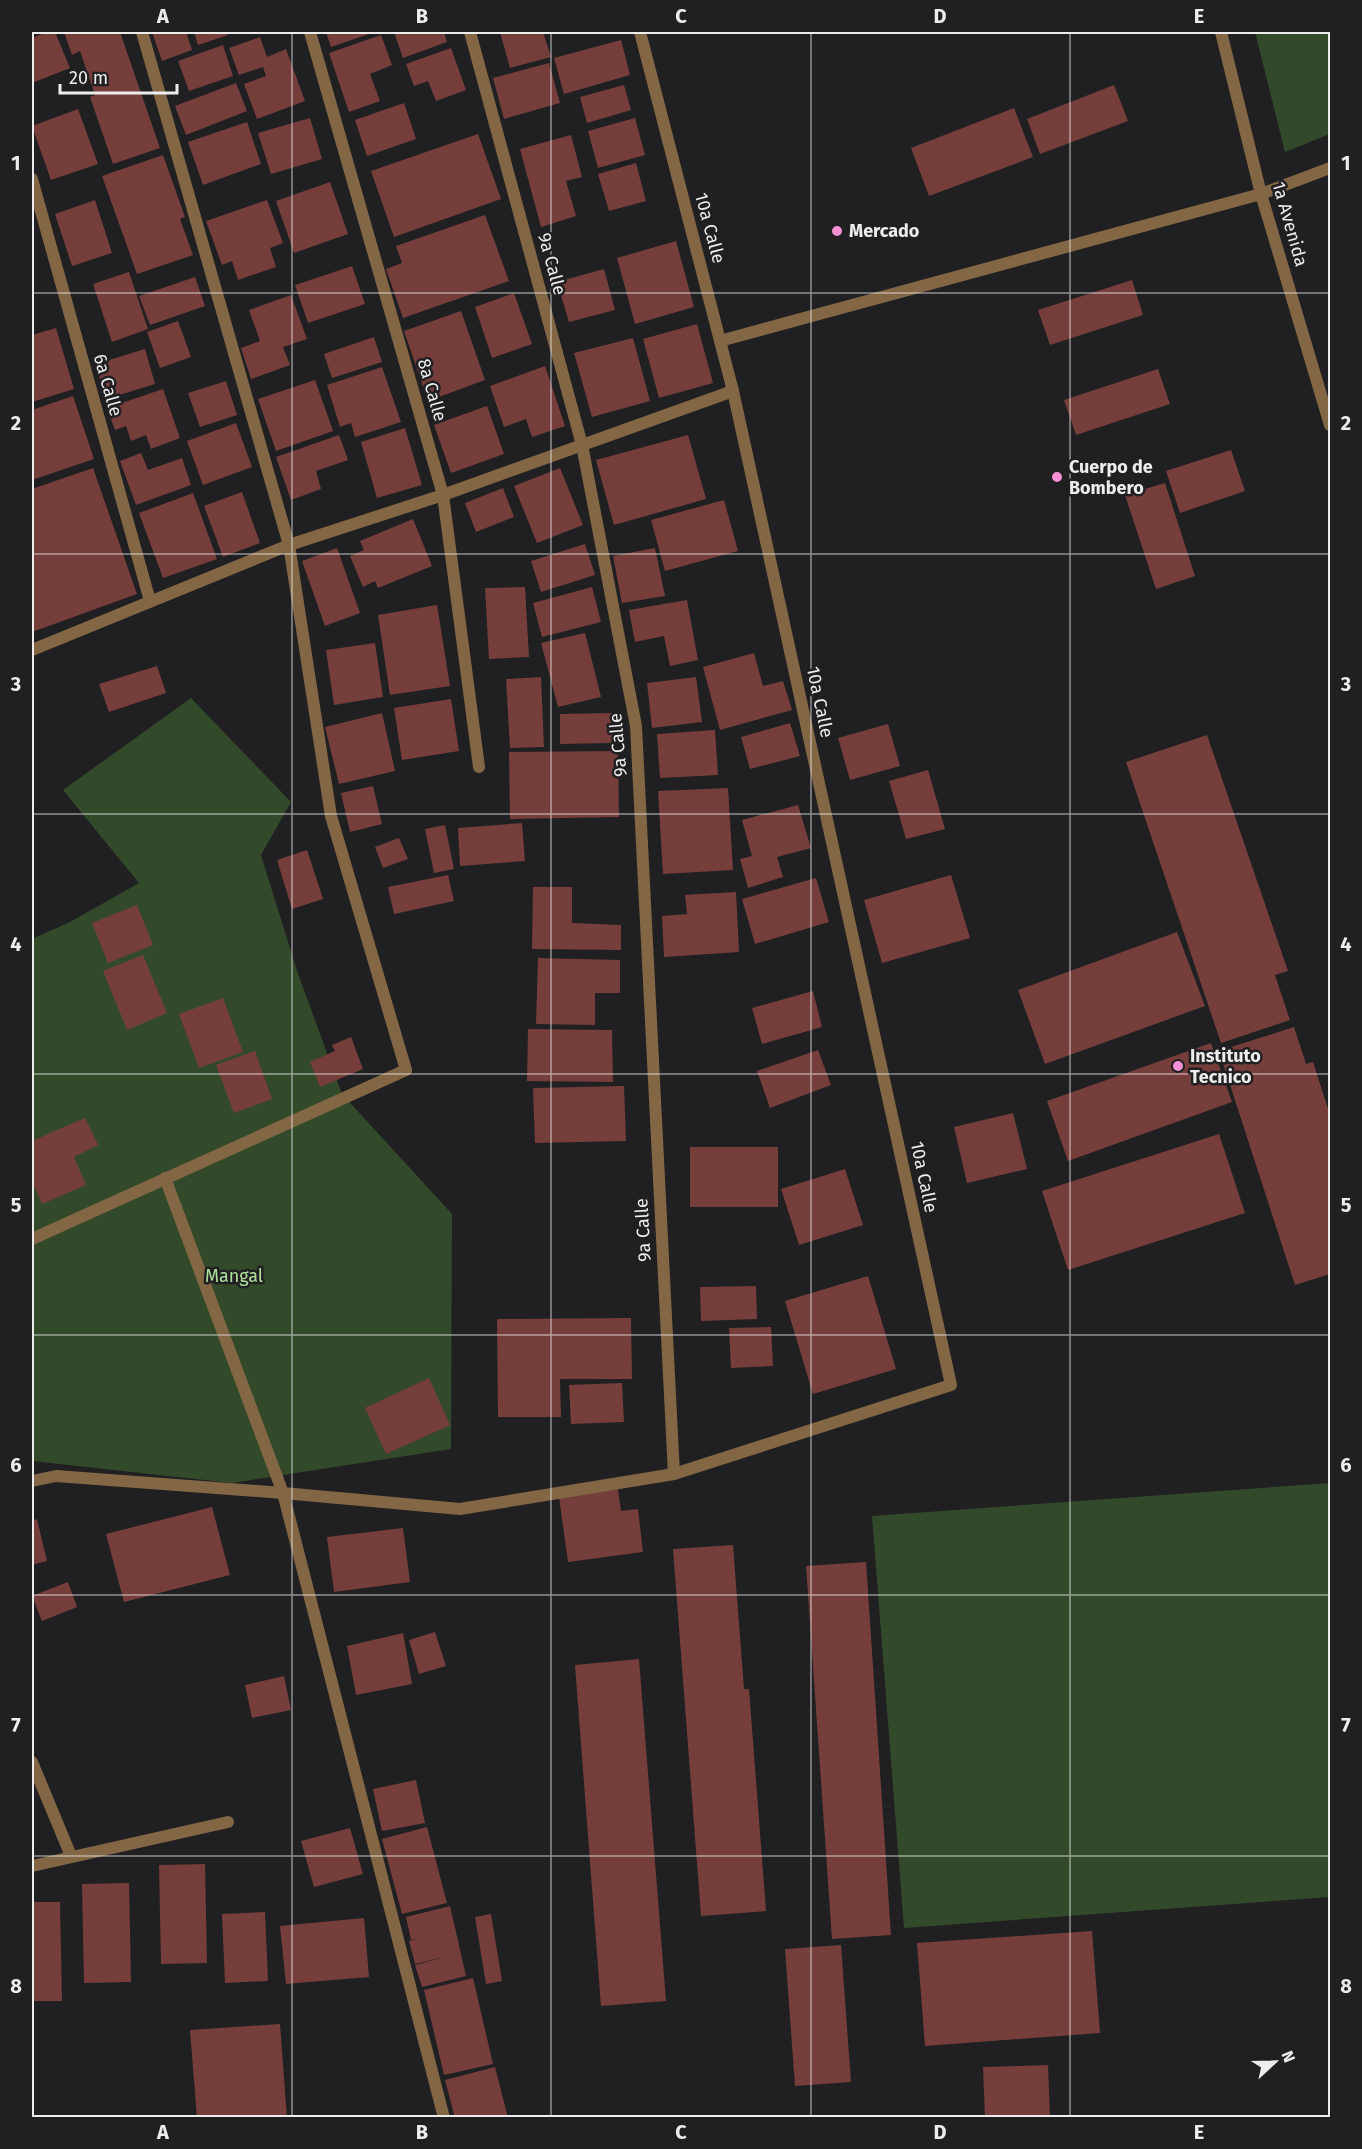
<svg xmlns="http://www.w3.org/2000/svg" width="1362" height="2149" font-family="'Fira Sans',sans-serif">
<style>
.green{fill:#334a2a}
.building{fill:#753e3b}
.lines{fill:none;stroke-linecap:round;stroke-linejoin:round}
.minor{stroke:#836744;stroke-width:12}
.grid{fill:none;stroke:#ededee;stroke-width:1.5;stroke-opacity:0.55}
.poi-dot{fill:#f491d4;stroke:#201f22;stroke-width:2}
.labels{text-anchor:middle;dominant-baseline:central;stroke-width:5;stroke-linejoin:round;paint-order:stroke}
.street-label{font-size:18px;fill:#ededee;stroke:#201f22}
.poi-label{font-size:18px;font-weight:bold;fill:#ededee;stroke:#201f22;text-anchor:start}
.park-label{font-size:18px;fill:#ade09a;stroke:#201f22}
.neatline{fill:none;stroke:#ededee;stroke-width:2}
.grid-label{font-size:20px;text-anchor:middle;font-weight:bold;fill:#ededee}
</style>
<rect width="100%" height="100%" fill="#201f22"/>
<g class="green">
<polygon points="1255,32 1330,32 1330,134 1285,152"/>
<polygon points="191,698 291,802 261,855 297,971 342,1094 452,1214 451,1449 232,1483 32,1461 32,939 70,922 139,883 63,790"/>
<polygon points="1330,1483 1330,1897 904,1928 872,1516"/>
</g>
<g class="building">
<polygon points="47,32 55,32 70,68 32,83 32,38"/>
<polygon points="64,32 120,32 160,148 113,164 90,97 95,95 80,51 72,55"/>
<polygon points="152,32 186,32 192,50 162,61"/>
<polygon points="194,32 227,32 228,35 198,45"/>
<polygon points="326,32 375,32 331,47"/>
<polygon points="394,32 444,32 447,42 403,58"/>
<polygon points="500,32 543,32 551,57 510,68"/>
<polygon points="381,35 392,65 370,74 380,101 349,112 329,53"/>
<polygon points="260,37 267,57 286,49 305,101 257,119 244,84 266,76 263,67 239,75 229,48"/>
<polygon points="621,40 630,75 564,94 554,58"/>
<polygon points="223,45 233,76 189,91 178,61"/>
<polygon points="451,48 466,90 436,101 428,81 414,86 406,64"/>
<polygon points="549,63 560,103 504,119 493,78"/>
<polygon points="236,83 247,111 186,135 175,106"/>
<polygon points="624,85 631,110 587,123 580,97"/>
<polygon points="1114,85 1128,121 1040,154 1027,119"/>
<polygon points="404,103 416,139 367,156 355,120"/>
<polygon points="1014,108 1033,157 929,196 911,148"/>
<polygon points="78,109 98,164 51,180 32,126"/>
<polygon points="310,118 322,159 271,174 258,133"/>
<polygon points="635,118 645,155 598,168 588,131"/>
<polygon points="247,122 261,164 203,185 188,142"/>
<polygon points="478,134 501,199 394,237 371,171"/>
<polygon points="571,135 582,177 566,181 576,216 541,227 520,149"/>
<polygon points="163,155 185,217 180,219 193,255 137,274 102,176"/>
<polygon points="636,163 646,201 609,211 598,174"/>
<polygon points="330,182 348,234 294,253 276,201"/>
<polygon points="95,200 112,253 72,266 55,214"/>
<polygon points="267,200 283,243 270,248 276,267 238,280 232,261 222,265 206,221"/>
<polygon points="485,215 509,281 403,318 386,269 402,263 396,246"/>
<polygon points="676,241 694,307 635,324 617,258"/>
<polygon points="352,266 365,304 308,323 295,285"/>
<polygon points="604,269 615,310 569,322 557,282"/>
<polygon points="129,272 148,329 112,342 93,284"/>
<polygon points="195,277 205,306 150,325 139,296"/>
<polygon points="1132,280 1143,315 1050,345 1038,310"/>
<polygon points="514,293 532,344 492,358 475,307"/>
<polygon points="291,295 307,339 283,347 290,365 251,379 241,348 260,341 249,310"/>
<polygon points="461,311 485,380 428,401 404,331"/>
<polygon points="178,321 191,357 160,368 147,332"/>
<polygon points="697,324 713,383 659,398 643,339"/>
<polygon points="56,328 74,389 32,402 32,335"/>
<polygon points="374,337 382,362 332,378 324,354"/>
<polygon points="633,338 650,401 592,417 574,353"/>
<polygon points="145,349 155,384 106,399 96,364"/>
<polygon points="545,366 565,426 532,437 526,419 504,427 490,386"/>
<polygon points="382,367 401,422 355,437 351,423 340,427 327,385"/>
<polygon points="1158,369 1170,404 1076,435 1064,400"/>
<polygon points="315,380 333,431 276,451 258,399"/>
<polygon points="226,381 237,415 200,427 188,393"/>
<polygon points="163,389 180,438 151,449 146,435 131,441 126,426 115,430 107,408"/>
<polygon points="73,396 94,459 32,480 32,410"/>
<polygon points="487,406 504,454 451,473 434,425"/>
<polygon points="236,423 252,467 203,485 187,441"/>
<polygon points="405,428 422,485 377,498 361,442"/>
<polygon points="339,435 348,460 316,471 321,489 291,500 276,457"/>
<polygon points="688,435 706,499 614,525 596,460"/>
<polygon points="1231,450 1245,491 1180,513 1166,471"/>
<polygon points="141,453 148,470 182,458 191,485 136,505 120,461"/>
<polygon points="93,468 137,594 32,632 32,489"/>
<polygon points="560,468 583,525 537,543 514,486"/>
<polygon points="1165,483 1195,576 1156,589 1125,495"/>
<polygon points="503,488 514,517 476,532 465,503"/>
<polygon points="242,492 260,543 223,557 204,506"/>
<polygon points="193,493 217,559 163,578 139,513"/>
<polygon points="724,500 738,551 665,571 651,520"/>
<polygon points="413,519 432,566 378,588 375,581 363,587 350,556 364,550 360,541"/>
<polygon points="585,544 595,575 541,592 531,561"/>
<polygon points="337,548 360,613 325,626 302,561"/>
<polygon points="655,548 665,596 622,603 613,556"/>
<polygon points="525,587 529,657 489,659 485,588"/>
<polygon points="592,587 601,622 542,637 533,603"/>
<polygon points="687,600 698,660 670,666 664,636 635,642 629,610"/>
<polygon points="437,605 450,686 390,695 378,615"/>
<polygon points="585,633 601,697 558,707 541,643"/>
<polygon points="375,643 383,697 334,705 326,650"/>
<polygon points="754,653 763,686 783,681 792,710 720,730 703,667"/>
<polygon points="157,666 166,693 109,712 99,684"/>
<polygon points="541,677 544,747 510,748 506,679"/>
<polygon points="696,677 702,722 652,728 647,683"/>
<polygon points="451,699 459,751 402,760 394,708"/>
<polygon points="382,713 395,771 339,784 325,727"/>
<polygon points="613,713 613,743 560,744 560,714"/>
<polygon points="790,723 800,756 750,769 741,737"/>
<polygon points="888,724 900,766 850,780 838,738"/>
<polygon points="715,730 718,775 660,778 657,734"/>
<polygon points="1207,735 1288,971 1275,975 1290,1020 1221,1043 1126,762"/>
<polygon points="618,751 619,817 510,819 509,752"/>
<polygon points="928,770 945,829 906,839 889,781"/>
<polygon points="373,786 382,824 350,832 341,793"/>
<polygon points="728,788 733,870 663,874 658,791"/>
<polygon points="798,805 811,848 777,857 783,877 748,888 740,859 752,856 742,820"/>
<polygon points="522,823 525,861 460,866 458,828"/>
<polygon points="445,825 454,869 434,873 425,829"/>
<polygon points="399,838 408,859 383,868 375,847"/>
<polygon points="307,850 323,899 292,909 277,860"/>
<polygon points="448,875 454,901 394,914 388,887"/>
<polygon points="951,875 970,938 882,963 864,900"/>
<polygon points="816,878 829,922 755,944 742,899"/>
<polygon points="533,887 572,887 572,923 621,925 621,950 532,949"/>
<polygon points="736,892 739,952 664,957 662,916 687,914 685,895"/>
<polygon points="137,905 153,945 108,963 92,923"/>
<polygon points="1177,932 1205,1006 1045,1064 1018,990"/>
<polygon points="143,955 167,1013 127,1030 103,971"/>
<polygon points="538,958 620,960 620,993 595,993 595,1025 536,1024"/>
<polygon points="813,991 822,1027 762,1044 752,1008"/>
<polygon points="223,998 243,1052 199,1068 179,1014"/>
<polygon points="1294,1027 1306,1064 1313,1062 1330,1115 1330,1274 1295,1285 1219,1051"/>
<polygon points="528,1029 612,1030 613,1082 527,1081"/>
<polygon points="351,1037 363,1069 320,1087 310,1062 335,1051 332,1045"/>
<polygon points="1211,1043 1232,1102 1068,1161 1047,1101"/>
<polygon points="818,1050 831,1085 770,1108 757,1071"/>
<polygon points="255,1051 272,1099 234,1113 216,1065"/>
<polygon points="624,1086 626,1141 535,1143 533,1088"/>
<polygon points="1013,1113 1027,1169 967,1183 954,1127"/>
<polygon points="85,1118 98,1145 74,1157 86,1185 42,1204 32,1181 32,1141"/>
<polygon points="1219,1134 1245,1213 1068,1270 1042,1191"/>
<rect x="690" y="1147" width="88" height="60"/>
<polygon points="845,1169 863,1225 799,1245 781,1189"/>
<polygon points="868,1276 896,1369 813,1394 785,1301"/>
<polygon points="756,1286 757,1319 701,1321 700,1287"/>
<polygon points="631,1318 632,1379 560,1379 561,1417 498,1417 497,1319"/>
<polygon points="771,1327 773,1366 731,1368 729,1328"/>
<polygon points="429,1378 450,1425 386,1454 365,1408"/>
<polygon points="622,1383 624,1422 571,1424 569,1385"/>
<polygon points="618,1489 621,1511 638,1509 643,1552 568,1562 559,1497"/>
<polygon points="212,1507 230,1575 124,1602 106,1534"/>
<polygon points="37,1519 47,1561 32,1565 32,1521"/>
<polygon points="403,1528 410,1582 334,1592 327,1537"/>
<polygon points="733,1545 744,1689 749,1689 766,1911 701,1916 673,1549"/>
<polygon points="866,1562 891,1935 832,1939 806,1566"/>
<polygon points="68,1582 77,1607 42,1621 32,1596"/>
<polygon points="435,1632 446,1666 419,1674 409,1640"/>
<polygon points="403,1633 412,1684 356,1695 347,1646"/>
<polygon points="639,1659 666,2001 601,2006 575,1665"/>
<polygon points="284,1676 291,1710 252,1718 245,1685"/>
<polygon points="416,1780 425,1823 382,1831 373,1789"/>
<polygon points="427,1827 447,1903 402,1914 382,1839"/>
<polygon points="350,1828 363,1874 314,1887 301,1841"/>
<polygon points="205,1864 207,1963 161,1964 159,1865"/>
<polygon points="129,1883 131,1982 84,1983 82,1884"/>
<polygon points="32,1902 60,1902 62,2001 32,2001"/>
<polygon points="450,1906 466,1976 422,1987 415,1965 448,1956 415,1964 409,1941 420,1938 411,1940 406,1917"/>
<polygon points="265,1912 268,1981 225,1983 222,1914"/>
<polygon points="491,1914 502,1981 486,1984 475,1917"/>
<polygon points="364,1918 369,1977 286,1984 280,1926"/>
<polygon points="1092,1931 1100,2033 925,2046 917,1943"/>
<polygon points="841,1945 851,2082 795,2086 785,1949"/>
<polygon points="473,1978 493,2064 444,2075 424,1990"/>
<polygon points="280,2024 287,2118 197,2118 190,2030"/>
<polygon points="1048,2065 1050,2117 985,2118 983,2067"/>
<polygon points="495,2067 508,2118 455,2118 445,2080"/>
</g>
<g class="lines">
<g class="minor">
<polyline points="310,32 443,495 479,767"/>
<polyline points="470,32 582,445 636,726 674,1474"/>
<polyline points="1221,32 1261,194 1330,425"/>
<polyline points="32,179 150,601"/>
<polyline points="720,341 1261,194 1330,168"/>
<polyline points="32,650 289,545 443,495 733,391"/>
<polyline points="165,1178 283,1493 444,2118"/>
<polyline points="32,1239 406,1070 331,816 289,545 142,32"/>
<polyline points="32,1481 56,1476 283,1493 460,1509 674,1474 951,1385 733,391 640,32"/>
<polyline points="32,1762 71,1856"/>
<polyline points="32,1866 228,1822"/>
</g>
</g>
<path class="grid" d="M292 32V2118M551 32V2118M811 32V2118M1070 32V2118M32 293H1330M32 554H1330M32 814H1330M32 1074H1330M32 1335H1330M32 1595H1330M32 1856H1330"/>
<g class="poi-dot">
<circle cx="837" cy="231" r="6"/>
<circle cx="1057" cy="477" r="6"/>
<circle cx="1178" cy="1066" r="6"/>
</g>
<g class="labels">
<g class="street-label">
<text transform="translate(1290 224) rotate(74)">1a Avenida</text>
<text transform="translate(710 228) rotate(75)">10a Calle</text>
<text transform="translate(552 264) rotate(75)">9a Calle</text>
<text transform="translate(108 385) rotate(74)">6a Calle</text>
<text transform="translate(432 390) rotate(74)">8a Calle</text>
<text transform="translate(820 702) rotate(78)">10a Calle</text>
<text transform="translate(618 745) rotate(-95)">9a Calle</text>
<text transform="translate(924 1177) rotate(78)">10a Calle</text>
<text transform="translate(643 1230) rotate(-93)">9a Calle</text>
</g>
<g class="poi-label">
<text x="849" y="231">Mercado</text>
<text x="1069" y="467">Cuerpo de<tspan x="1069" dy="21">Bombero</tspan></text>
<text x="1190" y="1056">Instituto<tspan x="1190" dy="21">Tecnico</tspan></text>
</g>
<g class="park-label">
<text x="234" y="1276">Mangal</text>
</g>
</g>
<rect width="1362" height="2149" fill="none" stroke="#201f22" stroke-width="66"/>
<g transform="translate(1275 2062) rotate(68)" stroke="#201f22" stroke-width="4.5" paint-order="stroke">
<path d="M0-4.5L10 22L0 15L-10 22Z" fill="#ededee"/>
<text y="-9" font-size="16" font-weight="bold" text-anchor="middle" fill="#ededee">N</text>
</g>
<path d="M60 84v9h117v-9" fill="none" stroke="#ededee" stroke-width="3"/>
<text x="69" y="84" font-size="18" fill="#ededee" stroke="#201f22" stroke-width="4.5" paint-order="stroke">20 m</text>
<rect x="33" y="33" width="1296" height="2083" class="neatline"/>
<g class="grid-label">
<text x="163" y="23">A</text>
<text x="422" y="23">B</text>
<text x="681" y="23">C</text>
<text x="940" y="23">D</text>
<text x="1199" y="23">E</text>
<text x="16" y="170">1</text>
<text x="1346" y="170">1</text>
<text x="16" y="430">2</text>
<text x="1346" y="430">2</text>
<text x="16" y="691">3</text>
<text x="1346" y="691">3</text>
<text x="16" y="951">4</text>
<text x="1346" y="951">4</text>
<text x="16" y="1212">5</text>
<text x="1346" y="1212">5</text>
<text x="16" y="1472">6</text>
<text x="1346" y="1472">6</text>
<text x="16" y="1732">7</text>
<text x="1346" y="1732">7</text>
<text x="16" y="1993">8</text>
<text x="1346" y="1993">8</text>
<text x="163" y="2139">A</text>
<text x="422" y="2139">B</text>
<text x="681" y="2139">C</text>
<text x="940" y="2139">D</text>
<text x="1199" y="2139">E</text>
</g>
</svg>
